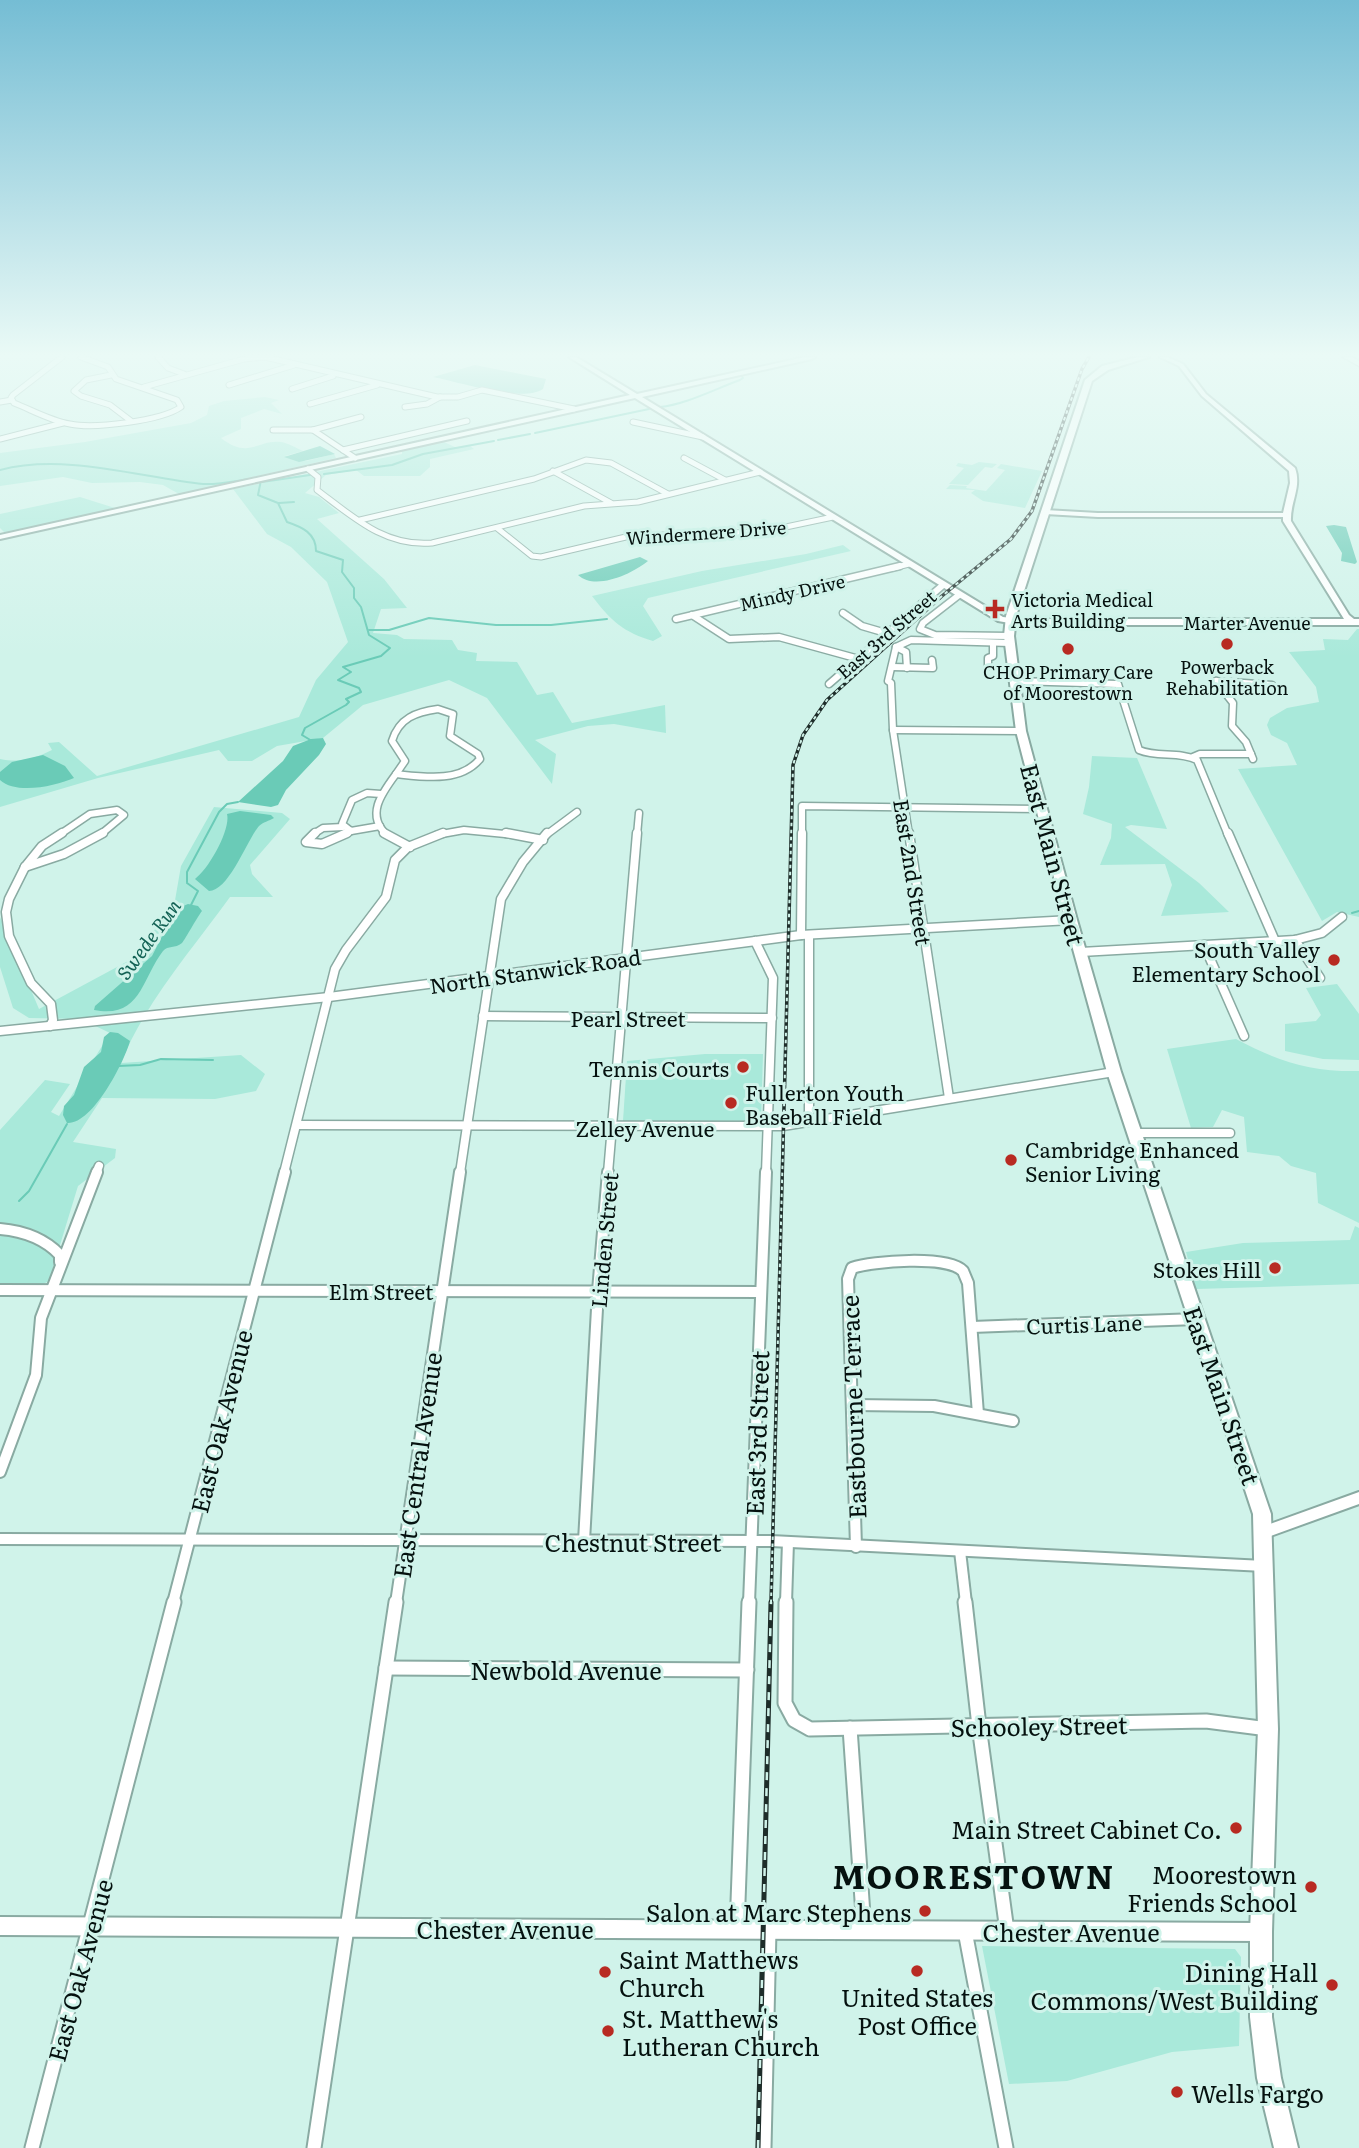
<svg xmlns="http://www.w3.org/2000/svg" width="1359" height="2148" font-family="Literata,serif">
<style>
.green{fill:#a9e9da}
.water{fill:#6acbb7}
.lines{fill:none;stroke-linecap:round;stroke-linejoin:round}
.stream{stroke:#6acbb7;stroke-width:2}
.street-far4-casing{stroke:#89aaa2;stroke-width:7}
.street-far3-casing{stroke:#89aaa2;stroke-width:9}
.street-far2-casing{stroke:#89aaa2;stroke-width:11}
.street-far1-casing{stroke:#89aaa2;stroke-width:14}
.street-casing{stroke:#89aaa2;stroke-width:17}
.secondary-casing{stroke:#89aaa2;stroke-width:4}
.primary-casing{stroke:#89aaa2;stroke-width:4}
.highway-casing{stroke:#89aaa2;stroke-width:3}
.street-far4{stroke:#fff;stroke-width:5}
.street-far3{stroke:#fff;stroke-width:6}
.street-far2{stroke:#fff;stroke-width:8}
.street-far1{stroke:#fff;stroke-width:10}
.street{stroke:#fff;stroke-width:13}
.secondary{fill:#fff;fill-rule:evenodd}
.primary{fill:#fff;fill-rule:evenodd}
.highway{fill:#fff;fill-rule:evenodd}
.rail-far1-casing{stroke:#1e2d2a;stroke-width:3.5}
.rail-casing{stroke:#1e2d2a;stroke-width:5}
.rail-far1{stroke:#d0f3ea;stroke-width:2;stroke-dasharray:3.5;stroke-linecap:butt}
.rail{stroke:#d0f3ea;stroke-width:2.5;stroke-dasharray:8;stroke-linecap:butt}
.poi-dot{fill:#b82a22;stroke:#d0f3ea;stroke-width:2.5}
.labels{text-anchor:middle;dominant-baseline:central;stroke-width:6;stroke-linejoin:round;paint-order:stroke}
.far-street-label{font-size:18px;fill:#05110f;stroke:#d0f3ea}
.far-poi-label{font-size:18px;fill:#05110f;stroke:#d0f3ea}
.far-water-label{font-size:19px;font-style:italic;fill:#136255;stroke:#d0f3ea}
.street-label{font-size:21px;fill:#05110f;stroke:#d0f3ea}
.poi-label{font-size:21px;fill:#05110f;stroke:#d0f3ea;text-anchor:end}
.near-street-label{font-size:24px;fill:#05110f;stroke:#d0f3ea}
.near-poi-label{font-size:24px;fill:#05110f;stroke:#d0f3ea;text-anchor:end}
.near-district-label{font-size:33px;font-weight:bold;letter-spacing:2px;fill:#05110f;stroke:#d0f3ea}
</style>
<rect width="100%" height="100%" fill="#d0f3ea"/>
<g class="green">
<path d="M265 397 279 400 271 403 282 414 264 409 241 418V429L221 438C249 460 258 439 281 442 288 443 296 448 303 451L285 456 306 461 334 454 336 458 179 494 163 485 140 482 92 483 63 477 0 486V453L85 442 191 423 207 415 209 406 224 401Z"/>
<path d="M444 442 457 448 470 446 474 449 430 459V467L420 476H364L356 470 326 475 305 493 319 497 339 513 317 519 384 579 407 608 381 609 373 633 397 635 404 639 452 640 458 650 477 653 476 661 517 662 537 695 553 692 572 723 665 705 666 733 614 724 588 726 535 740 556 754 552 784 487 698 449 680 363 705 323 738 277 746 252 761H228L219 750 98 778 0 807V759C20 763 34 759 52 750L48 743 59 742 97 776 299 717 316 680 348 642 327 582 291 547 267 534 233 489 402 454V451Z"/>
<polygon points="979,462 997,464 992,468 985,467 968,485 949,484 964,468 956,466 958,463 972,465"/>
<polygon points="1001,464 1042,471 1025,508 983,501 971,493 975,490 946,489 950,485 967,486 966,488 986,491 1005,470 997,468"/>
<polygon points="80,497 118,509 5,533 0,528 0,514"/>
<path d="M843 545 851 551 648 598 643 606 662 636 653 641C623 632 611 621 592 596L702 571 806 554Z"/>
<polygon points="1357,629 1359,629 1359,917 1337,912 1322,921 1238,769 1297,765 1287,743 1271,735 1267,725 1270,718 1287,708 1319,702 1316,687 1289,652 1325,650 1323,639 1348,640"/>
<polygon points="1092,756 1137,758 1167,829 1131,825 1125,827 1199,883 1229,912 1161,916 1172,885 1165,864 1100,865 1111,838 1112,824 1083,814 1089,787"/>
<path d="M214 807 282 813 290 819 250 865 252 874 273 897H230C192 950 145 1002 121 1063L241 1055 265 1074 256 1091 215 1099 102 1098 73 1142 116 1149 115 1158 78 1186 49 1281 39 1286 0 1287V1130L45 1080 70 1084 51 1112 59 1116 110 1033 81 1019 29 1018 13 1008 0 967V917L39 1009 130 960 174 906 181 866Z"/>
<polygon points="1337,984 1359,1014 1359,1060 1323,1059 1285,1051 1285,1024 1316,1021 1321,1015 1306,988"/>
<path d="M1236 1039C1277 1061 1311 1072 1359 1071V1223L1318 1203 1316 1173 1291 1166 1279 1156 1247 1152 1244 1117 1222 1110 1213 1127 1191 1128 1167 1049Z"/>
<polygon points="705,1054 763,1054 761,1122 623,1121 627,1061"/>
<polygon points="1355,1226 1359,1228 1359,1284 1196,1289 1186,1252 1243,1243 1350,1240"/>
<polygon points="982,1946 1235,1949 1241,1957 1239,2046 1172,2052 1067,2081 1009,2084"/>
</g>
<g class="water">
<path d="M475 365 546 379 543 389C521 403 460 382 433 377Z"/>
<polygon points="320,446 335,454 299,462 284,457"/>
<polygon points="1334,525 1346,527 1357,562 1355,564 1341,561 1342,553 1326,526"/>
<path d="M640 557 648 561C632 574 595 591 578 575Z"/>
<polygon points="323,738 326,744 319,755 286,790 278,805 271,807 238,802 283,761 293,746 311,739"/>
<path d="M43 755 65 766 74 778C56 786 16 795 0 780V772L12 762Z"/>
<path d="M240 811 271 815 274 818C269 821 263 822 259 826 247 840 229 891 209 891L195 879C209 869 231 829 227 814Z"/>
<path d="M188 904 198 906 202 911C196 919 186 938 182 943 175 949 168 945 163 951 141 980 141 1019 94 1010L95 1006 152 956 176 909Z"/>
<path d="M110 1032 118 1033 130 1041C124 1063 92 1125 67 1123L63 1115 64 1106 74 1095 84 1067 101 1052 104 1037Z"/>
</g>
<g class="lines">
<g class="stream">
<path d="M660 407C684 405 715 389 740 380L743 378 740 374"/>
<polyline points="535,433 649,409"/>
<polyline points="498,440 530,434"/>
<path d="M0 470C64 453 139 477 203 484 220 485 240 480 257 478"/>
<polyline points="324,474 392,465 423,454 494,441"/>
<path d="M261 480 258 495 278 503 287 522C302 527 316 533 316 551L343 560 342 572 354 588V598L361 607 369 635 390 648 381 656 343 667 351 672 338 680 359 688 361 692 346 699 349 702 346 705 305 728 302 735 312 741"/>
<polyline points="262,482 310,475"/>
<polyline points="279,503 294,502"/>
<polyline points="369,630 389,630 429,618 496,625 551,625 607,619"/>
<polyline points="187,882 187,872 219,812 227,804 238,802"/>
<polyline points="187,883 198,891 191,905"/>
<polyline points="1352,913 1359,911"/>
<polyline points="118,1066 140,1065 161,1059 213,1060"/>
<polyline points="19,1201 29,1191 67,1124"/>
</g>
<g class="street-far4-casing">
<g id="street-far4">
<path d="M62 357 13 395 11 398 14 403C32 410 51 421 70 424 94 429 161 421 181 407L177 400 116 379 108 367 81 357"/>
<polyline points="158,357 168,368 184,374"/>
<polyline points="111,375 86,380 74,391 81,396 110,405 131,421"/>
<polyline points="229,385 294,365"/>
<polyline points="144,387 244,359 265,357 437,397 458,397 482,390 574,409"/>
<polyline points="292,389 333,376"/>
<polyline points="0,402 12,400"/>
<polyline points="310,404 377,385"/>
<polyline points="405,407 427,404 440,397"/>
<polyline points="633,422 703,437"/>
<polyline points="273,430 313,430 355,458"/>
<polyline points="313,430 361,417"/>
<polyline points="0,439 63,423"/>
<polyline points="343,450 467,421"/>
<polyline points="684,458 725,480"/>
<path d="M308 469 318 477 317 490C353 517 385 547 432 543L584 506 638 502 760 472"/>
<polyline points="553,471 611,503"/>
<polyline points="360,520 534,479 586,460 611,463 668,494"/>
<polyline points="497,528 532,556 541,557 630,536 762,532 833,517"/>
<polyline points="893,568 909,564"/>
</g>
</g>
<g class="street-far3-casing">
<g id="street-far3">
<polyline points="959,595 923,623 920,629 935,635 1009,636"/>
<polyline points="843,613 862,626 886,633"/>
<polyline points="692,615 729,639 779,637 859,659"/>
<polyline points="676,619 900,566"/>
<polyline points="896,647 888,681 891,683 893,730 909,835"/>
<polyline points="896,647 911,640 1010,643"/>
<polyline points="896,647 906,652 907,668"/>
<polyline points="988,666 988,658 993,656 993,643"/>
<polyline points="892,667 933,668 932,660"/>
<path d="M1014 681 1118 684 1139 750C1158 758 1178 751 1197 760L1228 835"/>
<polyline points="1216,681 1233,703 1232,726 1246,742 1253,759"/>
<polyline points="1216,681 1272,685"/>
<polyline points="829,684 943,585"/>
<path d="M438 709 453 714 450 736 478 754 480 759C460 783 424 777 396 774L405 761 392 741C399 718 416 712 438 709Z"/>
<polyline points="893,730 1021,731"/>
<polyline points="1193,757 1200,754 1251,754"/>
<polyline points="380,826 351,831 342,824 352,800 367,793 381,794"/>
<polyline points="59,835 90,814 117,810 124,815 100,835"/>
<polyline points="312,835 323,828 343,827"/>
<polyline points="343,835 351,831"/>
<path d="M387 835C365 815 382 793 396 774"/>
<polyline points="436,835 464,830 516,835"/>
<polyline points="546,835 577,812"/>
<polyline points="637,835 639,813"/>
<polyline points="802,835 802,806 1041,809"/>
</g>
</g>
<g class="street-far2-casing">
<g id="street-far2">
<polyline points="315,833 306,842 322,844 347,833"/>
<polyline points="384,833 410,847"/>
<polyline points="506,833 543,840"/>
<polyline points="909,833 949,1098"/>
<polyline points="1228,833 1275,941"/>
<polyline points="25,867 9,899 6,912 9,936 31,983 51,1004 53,1020 50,1026"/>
<polyline points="25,867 42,846 62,833"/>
<polyline points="25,867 64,854 103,833"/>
<polyline points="801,935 802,833"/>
<polyline points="809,935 809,1120"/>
<polyline points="1295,940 1320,978"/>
<polyline points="755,941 773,978 766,1173"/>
<polyline points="1204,945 1244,1036"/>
<polyline points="1081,952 1295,940 1322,933 1342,917"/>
<polyline points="483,1016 772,1018"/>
<polyline points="0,1031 329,997 801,935 1071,920"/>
<polyline points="297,1125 783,1126 1114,1072"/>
<polyline points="1135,1133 1230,1133"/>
<polyline points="96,1173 99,1166"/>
<polyline points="284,1173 335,969 346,950 386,897 395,860 408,847 443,833"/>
<polyline points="460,1173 501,899 523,862 547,833"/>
<polyline points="608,1173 637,833"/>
</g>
</g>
<g class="street-far1-casing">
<g id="street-far1">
<path d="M0 1229C23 1231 44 1238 60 1255V1262"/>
<polyline points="0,1290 761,1292"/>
<polyline points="972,1327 1197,1319"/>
<polyline points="854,1405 934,1406 1013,1421"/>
<polyline points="0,1472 36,1375 41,1318 97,1172"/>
<polyline points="0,1539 771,1541 1264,1566"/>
<polyline points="584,1541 598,1291 608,1172"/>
<path d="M856 1547 848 1279 852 1268C873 1261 947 1255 963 1271L968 1283 978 1414"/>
<polyline points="960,1551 966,1603"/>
<polyline points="173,1603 285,1172"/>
<polyline points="396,1603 460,1172"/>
<polyline points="749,1603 766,1172"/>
<polyline points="786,1603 788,1542"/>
</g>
</g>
<g class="street-casing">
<g id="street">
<polyline points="786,1602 785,1703 794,1720 810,1729 1206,1721 1268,1729"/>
<polyline points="965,1602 979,1726 1007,1931"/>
<polyline points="386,1668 747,1670"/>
<polyline points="850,1728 864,1929"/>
<polyline points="737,1929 749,1602"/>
<polyline points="965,1931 1006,2148"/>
<polyline points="32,2148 174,1602"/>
<polyline points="314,2148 396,1602"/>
<polyline points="764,2148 769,1930"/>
</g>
</g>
<g class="secondary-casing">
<g id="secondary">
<path d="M569 357H576L637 394 805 357H815L812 359 642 397 1003 617 1021 619H1344L1283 521V517H1098L1045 514 1041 512 1045 510 1098 513H1283L1290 483 1289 471 1202 396 1179 366 1160 357H1167L1183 364 1206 394 1295 468C1302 487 1290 502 1291 521L1349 615 1354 619H1359V625H1021L998 621 635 398 0 539V535L630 395Z"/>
<polygon points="1359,1492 1359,1504 1265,1538 1259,1536 1257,1532 1259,1528"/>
<polygon points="0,1917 1261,1923 1268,1926 1271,1932 1268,1938 1261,1941 0,1935"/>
</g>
</g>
<g class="primary-casing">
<polygon id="primary" points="1138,357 1149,357 1108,370 1092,381 1016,616 1014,636 1026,731 1077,920 1121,1072 1271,1514 1278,1729 1272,1932 1272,2017 1281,2078 1298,2148 1274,2148 1257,2078 1250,2017 1250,1932 1258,1729 1253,1514 1107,1072 1065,920 1016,731 1004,636 1006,616 1085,380 1102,366"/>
</g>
<g class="highway-casing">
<polygon id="highway" points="1343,357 1352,357 1359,361 1359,366"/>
</g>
<use href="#street-far4" class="street-far4"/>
<use href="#street-far3" class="street-far3"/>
<use href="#street-far2" class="street-far2"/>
<use href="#street-far1" class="street-far1"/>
<use href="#street" class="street"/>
<use href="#secondary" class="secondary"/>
<use href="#primary" class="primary"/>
<use href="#highway" class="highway"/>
<g class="rail-far1-casing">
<polyline id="rail-far1" points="771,1603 793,765 803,735 827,700 942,596 1011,539 1032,511 1082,369 1089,357"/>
</g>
<g class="rail-casing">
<polyline id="rail" points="758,2148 771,1602"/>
</g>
<use href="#rail-far1" class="rail-far1"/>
<use href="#rail" class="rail"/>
</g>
<linearGradient id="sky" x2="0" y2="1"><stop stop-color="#75bdd4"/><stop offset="0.54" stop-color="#eafaf6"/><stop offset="1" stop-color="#eafaf6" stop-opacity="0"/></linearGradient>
<rect width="1359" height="657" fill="url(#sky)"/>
<g class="poi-dot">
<path d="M991.5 598.5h7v7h7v7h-7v7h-7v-7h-7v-7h7z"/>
<circle cx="1227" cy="644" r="7"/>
<circle cx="1068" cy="649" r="7"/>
<circle cx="1334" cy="960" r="7"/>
<circle cx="743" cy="1067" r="7"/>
<circle cx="731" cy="1103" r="7"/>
<circle cx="1011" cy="1160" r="7"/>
<circle cx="1275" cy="1268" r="7"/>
<circle cx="1236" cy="1828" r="7"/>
<circle cx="1311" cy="1887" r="7"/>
<circle cx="925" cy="1911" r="7"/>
<circle cx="917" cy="1971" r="7"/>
<circle cx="605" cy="1972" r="7"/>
<circle cx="1332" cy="1985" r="7"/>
<circle cx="608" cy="2031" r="7"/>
<circle cx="1177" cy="2092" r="7"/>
</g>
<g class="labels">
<g class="far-street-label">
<text transform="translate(706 532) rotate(-4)">Windermere Drive</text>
<text transform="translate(792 592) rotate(-13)">Mindy Drive</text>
<text x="1247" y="622">Marter Avenue</text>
<text transform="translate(886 634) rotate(-41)">East 3rd Street</text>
</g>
<g class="far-poi-label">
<text x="1011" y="599" text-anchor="start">Victoria Medical<tspan x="1011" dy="21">Arts Building</tspan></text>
<text x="1227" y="666">Powerback<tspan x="1227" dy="21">Rehabilitation</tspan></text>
<text x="1068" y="671">CHOP Primary Care<tspan x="1068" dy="21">of Moorestown</tspan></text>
</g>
<g class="far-water-label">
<text transform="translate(148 939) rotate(-54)">Swede Run</text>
</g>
<g class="street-label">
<text transform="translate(914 872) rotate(81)">East 2nd Street</text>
<text transform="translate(535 970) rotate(-8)">North Stanwick Road</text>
<text x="628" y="1017">Pearl Street</text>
<text x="645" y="1127">Zelley Avenue</text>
<text transform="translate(603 1240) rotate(-85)">Linden Street</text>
<text x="381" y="1290">Elm Street</text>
<text transform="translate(1084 1323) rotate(-2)">Curtis Lane</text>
</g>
<g class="poi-label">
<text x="1320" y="948">South Valley<tspan x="1320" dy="24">Elementary School</tspan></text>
<text x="729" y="1067">Tennis Courts</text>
<text x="745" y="1091" text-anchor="start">Fullerton Youth<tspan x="745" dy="24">Baseball Field</tspan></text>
<text x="1025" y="1148" text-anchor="start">Cambridge Enhanced<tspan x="1025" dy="24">Senior Living</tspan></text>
<text x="1261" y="1268">Stokes Hill</text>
</g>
<g class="near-street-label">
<text transform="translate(1054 854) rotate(75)">East Main Street</text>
<text transform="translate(1223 1395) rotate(71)">East Main Street</text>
<text transform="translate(852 1407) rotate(-92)">Eastbourne Terrace</text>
<text transform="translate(220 1421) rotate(-76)">East Oak Avenue</text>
<text transform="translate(756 1433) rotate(-88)">East 3rd Street</text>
<text transform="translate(416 1465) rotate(-82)">East Central Avenue</text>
<text x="633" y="1541">Chestnut Street</text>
<text x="566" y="1669">Newbold Avenue</text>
<text transform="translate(1039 1725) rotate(-1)">Schooley Street</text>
<text x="505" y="1928">Chester Avenue</text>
<text x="1071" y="1931">Chester Avenue</text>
<text transform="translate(79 1970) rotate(-75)">East Oak Avenue</text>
</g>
<g class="near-poi-label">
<text x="1222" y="1828">Main Street Cabinet Co.</text>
<text x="1297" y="1873">Moorestown<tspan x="1297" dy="28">Friends School</tspan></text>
<text x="911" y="1911">Salon at Marc Stephens</text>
<text x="619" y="1958" text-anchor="start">Saint Matthews<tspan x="619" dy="28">Church</tspan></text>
<text x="1318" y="1971">Dining Hall<tspan x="1318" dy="28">Commons/West Building</tspan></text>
<text x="917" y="1996" text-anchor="middle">United States<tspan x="917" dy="28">Post Office</tspan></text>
<text x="622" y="2017" text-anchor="start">St. Matthew's<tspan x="622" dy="28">Lutheran Church</tspan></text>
<text x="1191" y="2092" text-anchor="start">Wells Fargo</text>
</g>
<g class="near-district-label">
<text x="974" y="1874">MOORESTOWN</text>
</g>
</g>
</svg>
